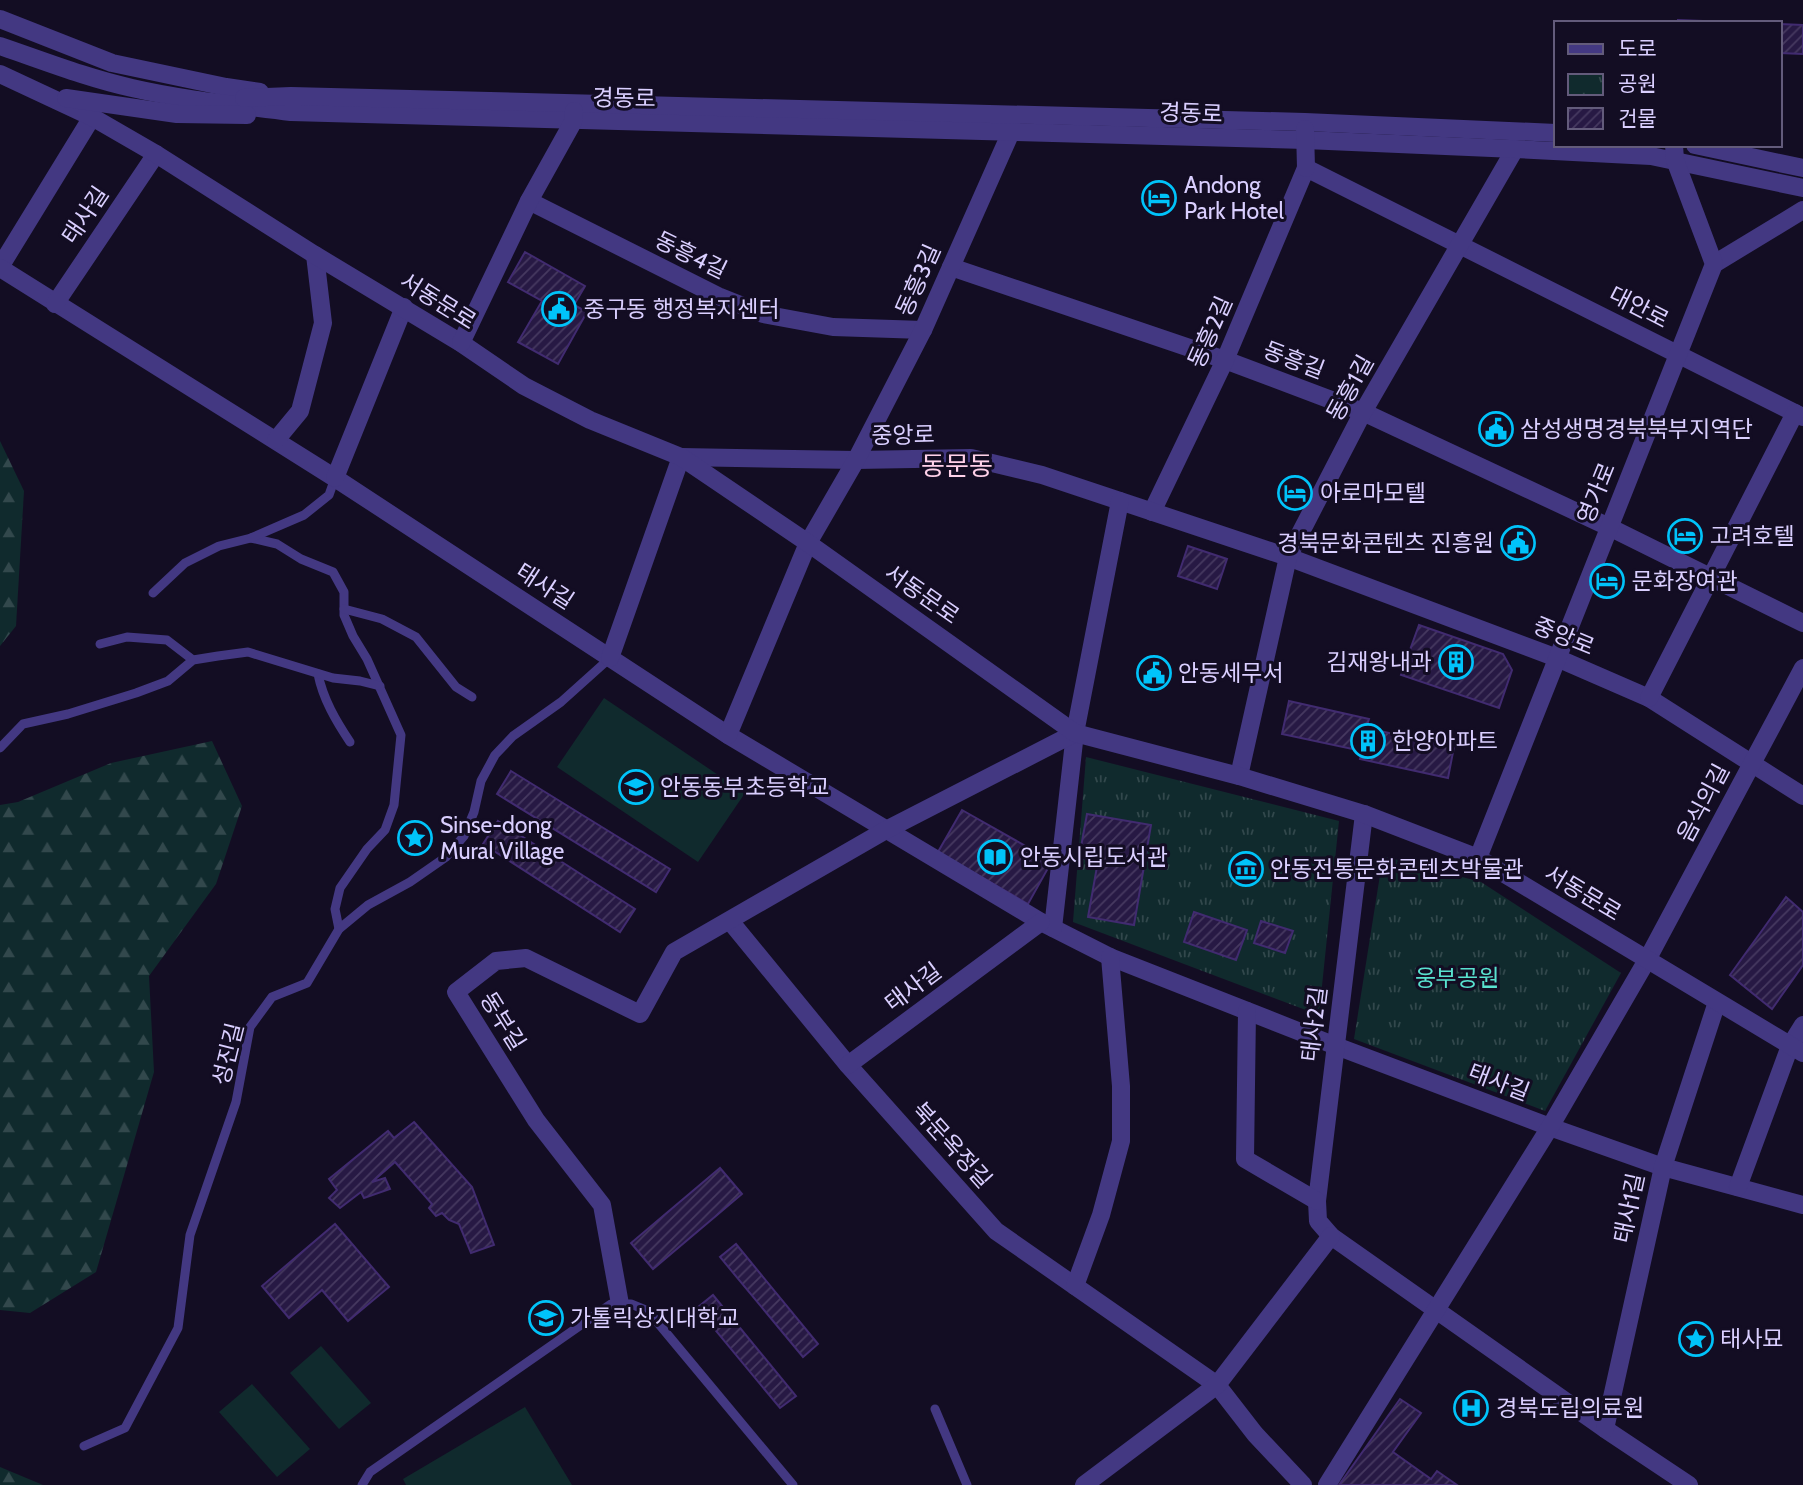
<svg xmlns="http://www.w3.org/2000/svg" width="1803" height="1485" font-family="Cabin,'Noto Sans KR',sans-serif">
<style>
.forest{fill:url(#forest-firs)}
.park{fill:url(#park-tufts)}
.garden{fill:#102a2d}
.building{fill:url(#building-hatch);stroke:#412b70;stroke-width:2}
.lines{fill:none;stroke-linecap:round;stroke-linejoin:round}
.service{stroke:#433882;stroke-width:9}
.minor{stroke:#433882;stroke-width:18}
.tertiary{stroke:#433882;stroke-width:18}
.labels{text-anchor:middle;dominant-baseline:central;stroke-width:6;stroke-linejoin:round;paint-order:stroke}
.street-label{font-size:23px;fill:#dacfff;stroke:#130d23}
.poi-label{font-size:23px;fill:#dacfff;stroke:#130d23;text-anchor:start}
.park-label{font-size:23px;fill:#59e1cf;stroke:#130d23}
.quarter-label{font-size:26px;fill:#ffd1e9;stroke:#130d23}
</style>
<defs>
<pattern id="forest-firs" width="22" height="20" patternUnits="userSpaceOnUse" patternTransform="scale(1.75)"><rect width="22" height="20" fill="#102a2d"/><path d="M5 1l3.5 6h-7zM16 11l3.5 6h-7z" fill="#32484c"/></pattern>
<pattern id="park-tufts" width="24" height="20" patternUnits="userSpaceOnUse" patternTransform="scale(1.75)"><rect width="24" height="20" fill="#102a2d"/><path d="M3 7l-1-3M5 7V3M7 7l1-3M15 17l-1-3M17 17v-4M19 17l1-3" fill="none" stroke="#32484c"/></pattern>
<pattern id="building-hatch" width="6" height="6" patternUnits="userSpaceOnUse" patternTransform="scale(1.75)"><rect width="6" height="6" fill="#271944"/><path d="M-1 1l2-2M0 6l6-6M5 7l2-2" fill="none" stroke="#463960"/></pattern>
</defs>
<rect width="100%" height="100%" fill="#130d23"/>
<g class="forest">
<polygon points="0,441 24,491 16,626 0,646"/>
<polygon points="212,741 242,806 216,884 149,976 154,1072 96,1272 30,1313 0,1310 0,805 18,802 111,763"/>
<polygon points="0,1467 43,1485 0,1485"/>
</g>
<g class="park">
<polygon points="1086,757 1339,821 1319,1015 1073,922"/>
<polygon points="1383,856 1481,882 1621,973 1545,1111 1354,1039"/>
</g>
<g class="garden">
<polygon points="604,698 745,793 698,862 557,767"/>
<polygon points="321,1346 371,1403 339,1429 290,1373"/>
<polygon points="252,1384 310,1449 277,1477 219,1412"/>
<polygon points="525,1407 572,1485 406,1485 403,1479"/>
</g>
<g class="building">
<polygon points="1678,20 1754,23 1678,23"/>
<polygon points="1780,24 1803,25 1803,54 1780,53"/>
<polygon points="525,252 585,286 574,305 587,312 558,364 518,342 542,301 508,282"/>
<polygon points="1188,546 1227,559 1217,589 1178,576"/>
<polygon points="1419,625 1503,654 1512,670 1499,708 1401,675"/>
<polygon points="1289,701 1369,719 1366,728 1454,747 1448,778 1360,759 1362,751 1282,734"/>
<polygon points="511,771 670,869 656,892 497,794"/>
<polygon points="962,810 1052,861 1028,904 938,852"/>
<polygon points="1087,814 1151,825 1134,925 1088,917 1098,861 1079,858"/>
<polygon points="498,821 635,909 620,932 483,844"/>
<polygon points="1786,897 1803,912 1803,965 1772,1009 1730,975"/>
<polygon points="1194,912 1247,930 1236,960 1184,942"/>
<polygon points="1261,921 1293,931 1285,953 1254,943"/>
<polygon points="414,1122 472,1187 494,1245 471,1253 459,1224 449,1220 442,1213 436,1216 429,1208 432,1204 395,1162 372,1182 385,1178 390,1189 364,1198 361,1192 340,1208 329,1198 337,1190 329,1179 388,1131 394,1138"/>
<polygon points="720,1168 742,1194 653,1269 631,1243"/>
<polygon points="335,1224 389,1287 348,1321 322,1290 289,1318 262,1286"/>
<polygon points="736,1244 818,1344 803,1357 720,1257"/>
<polygon points="713,1295 796,1396 780,1408 697,1308"/>
<polygon points="1400,1399 1421,1413 1393,1452 1431,1479 1437,1471 1457,1485 1339,1485"/>
</g>
<g class="lines">
<g class="service">
<polyline points="251,538 277,544 301,559 333,572 344,592 344,615 353,636 367,659 401,735 394,805 385,830 367,849 340,888 335,909 339,929"/>
<polyline points="153,593 185,563 219,546 251,538 304,515 329,495 335,478"/>
<polyline points="344,609 382,619 416,637 456,687 472,697"/>
<polyline points="100,644 127,637 167,640 193,660"/>
<path d="M318 674C323 699 336 721 350 742"/>
<polyline points="0,748 23,724 68,714 136,693 168,681 193,660 218,656 248,652 333,678 360,681 380,686"/>
<polyline points="935,1409 967,1485"/>
<polyline points="84,1446 125,1428 178,1328 190,1235 236,1102 250,1027 272,997 307,983 339,929 368,905 410,882 446,857 464,836 474,812 481,781 495,755 513,736 561,702 610,658"/>
<polyline points="362,1485 370,1472 611,1304 631,1304 648,1311 793,1485"/>
</g>
<g class="minor">
<polyline points="529,201 718,296 763,314 833,327 923,330"/>
<polyline points="0,267 92,117"/>
<polyline points="951,267 1225,360 1363,412 1609,527 1803,623"/>
<polyline points="0,268 335,478 728,735 1041,922 1110,957 1336,1046 1550,1127 1663,1167 1803,1205"/>
<polyline points="55,304 156,154"/>
<polyline points="276,440 300,411 323,323 315,255"/>
<polyline points="335,478 404,307"/>
<polyline points="1152,512 1225,360 1306,168 1803,417"/>
<polyline points="610,658 681,457 856,460 971,458 1042,475 1288,557 1557,658 1649,698 1803,796"/>
<polyline points="1649,698 1795,413"/>
<polyline points="728,735 808,543 856,460 923,330 1011,132 1011,120"/>
<polyline points="1239,776 1288,557 1363,412 1515,149"/>
<polyline points="1364,814 1317,1201 1318,1221 1331,1236 1605,1429 1689,1485"/>
<polyline points="730,921 848,1065 996,1231 1217,1385 1255,1434 1303,1485"/>
<polyline points="1053,928 1075,733 1120,501"/>
<polyline points="1247,1011 1245,1159 1317,1201"/>
<polyline points="848,1065 1041,922"/>
<polyline points="1738,1187 1790,1046 1803,1025"/>
<polyline points="1075,1286 1101,1215 1121,1141 1121,1086 1110,957"/>
<polyline points="620,1304 602,1205 536,1120 456,992 496,961 526,958 640,1014 674,952 886,830 1075,733"/>
<polyline points="1605,1429 1663,1167 1717,1002"/>
<polyline points="1084,1485 1217,1385 1331,1236"/>
<polyline points="1327,1485 1550,1127 1647,960 1803,668"/>
</g>
<g class="tertiary">
<polyline points="0,19 112,63 226,87 260,92"/>
<path d="M0 46C44 61 87 78 132 88 184 100 238 105 291 112L1305 140 1515 149 1651 156 1803 188"/>
<polyline points="0,74 92,117 156,154 315,255 461,343 524,386 590,420 681,457 808,543 1075,733 1239,776 1364,814 1478,858 1803,1053"/>
<polyline points="66,98 177,114 247,115"/>
<polyline points="244,98 291,96 1305,122 1556,133"/>
<polyline points="1305,129 1306,168"/>
<polyline points="1695,145 1803,168"/>
<polyline points="1714,264 1803,210"/>
<polyline points="461,343 529,201 573,122 574,111"/>
<polyline points="1478,858 1714,264 1675,160 1674,145"/>
</g>
</g>
<defs>
<g id="hotel-ring" transform="scale(1.75)"><circle r="9.5" fill="#130d23" stroke="#00c3fa" stroke-width="1.5"/><path d="M-6-4.5h1.5V1H6V5H4.5V3h-9V5H-6ZM-4 0a1.8 1.8 0 1 1 3.6 0ZM.5 0V-2.5h3Q6-2.5 6 0Z" fill="#00c3fa"/></g>
<g id="civic-ring" transform="scale(1.75)"><circle r="9.5" fill="#130d23" stroke="#00c3fa" stroke-width="1.5"/><path d="M-.6-6.5H3V-4.5H.6V-3L4-1V1h2V6H-6V1h2V-1L-.6-3ZM-1.2 2.5V6h2.4V2.5Z" fill="#00c3fa"/></g>
<g id="building-ring" transform="scale(1.75)"><circle r="9.5" fill="#130d23" stroke="#00c3fa" stroke-width="1.5"/><path d="M-4-6H4V6H1V3H-1V6H-4ZM-2.5-4.3h1.7v1.8h-1.7ZM.8-4.3h1.7v1.8H.8ZM-2.5-1h1.7V.8h-1.7ZM.8-1h1.7V.8H.8Z" fill="#00c3fa"/></g>
<g id="school-ring" transform="scale(1.75)"><circle r="9.5" fill="#130d23" stroke="#00c3fa" stroke-width="1.5"/><path d="M0-5L7-2L0 1L-7-2ZM-4 1L0 2.5L4 1V4Q0 6-4 4Z" fill="#00c3fa"/></g>
<g id="sight-ring" transform="scale(1.75)"><circle r="9.5" fill="#130d23" stroke="#00c3fa" stroke-width="1.5"/><path d="M0-6L1.8-2.2L6-1.7L2.9 1.2L3.7 5.4L0 3.3L-3.7 5.4L-2.9 1.2L-6-1.7L-1.8-2.2Z" fill="#00c3fa"/></g>
<g id="library-ring" transform="scale(1.75)"><circle r="9.5" fill="#130d23" stroke="#00c3fa" stroke-width="1.5"/><path d="M-6-4Q-3-5.5-.7-3.5V5Q-3 3-6 4ZM6-4Q3-5.5 .7-3.5V5Q3 3 6 4Z" fill="#00c3fa"/></g>
<g id="museum-ring" transform="scale(1.75)"><circle r="9.5" fill="#130d23" stroke="#00c3fa" stroke-width="1.5"/><path d="M0-6L6-3V-2H-6V-3ZM-5-1h2V3h-2ZM-1-1h2V3h-2ZM3-1h2V3H3ZM-6 4H6V6H-6Z" fill="#00c3fa"/></g>
<g id="university-ring" transform="scale(1.75)"><circle r="9.5" fill="#130d23" stroke="#00c3fa" stroke-width="1.5"/><path d="M0-5L7-2L0 1L-7-2ZM-4 1L0 2.5L4 1V4Q0 6-4 4Z" fill="#00c3fa"/></g>
<g id="hospital-ring" transform="scale(1.75)"><circle r="9.5" fill="#130d23" stroke="#00c3fa" stroke-width="1.5"/><path d="M-5-5h3v3.5h4V-5h3V5h-3V1.5h-4V5h-3Z" fill="#00c3fa"/></g>
</defs>
<g fill-rule="evenodd">
<use href="#hotel-ring" x="1159" y="198"/>
<use href="#civic-ring" x="559" y="309"/>
<use href="#civic-ring" x="1496" y="429"/>
<use href="#hotel-ring" x="1295" y="493"/>
<use href="#hotel-ring" x="1685" y="536"/>
<use href="#civic-ring" x="1518" y="543"/>
<use href="#hotel-ring" x="1607" y="581"/>
<use href="#building-ring" x="1456" y="662"/>
<use href="#civic-ring" x="1154" y="673"/>
<use href="#building-ring" x="1368" y="741"/>
<use href="#school-ring" x="636" y="787"/>
<use href="#sight-ring" x="415" y="838"/>
<use href="#library-ring" x="995" y="857"/>
<use href="#museum-ring" x="1246" y="869"/>
<use href="#university-ring" x="546" y="1318"/>
<use href="#sight-ring" x="1696" y="1339"/>
<use href="#hospital-ring" x="1471" y="1408"/>
</g>
<g class="labels">
<g class="street-label">
<text transform="translate(624 98) rotate(1)">경동로</text>
<text transform="translate(1191 113) rotate(2)">경동로</text>
<text transform="translate(85 215) rotate(-56)">태사길</text>
<text transform="translate(691 255) rotate(26)">동흥4길</text>
<text transform="translate(918 280) rotate(-66)">동흥3길</text>
<text transform="translate(438 301) rotate(32)">서동문로</text>
<text transform="translate(1639 307) rotate(27)">대안로</text>
<text transform="translate(1210 332) rotate(-66)">동흥2길</text>
<text transform="translate(1294 360) rotate(21)">동흥길</text>
<text transform="translate(1350 388) rotate(-61)">동흥1길</text>
<text transform="translate(903 435) rotate(-1)">중앙로</text>
<text transform="translate(1596 493) rotate(-68)">영가로</text>
<text transform="translate(545 586) rotate(33)">태사길</text>
<text transform="translate(922 594) rotate(35)">서동문로</text>
<text transform="translate(1564 636) rotate(22)">중앙로</text>
<text transform="translate(1703 803) rotate(-62)">음식의길</text>
<text transform="translate(1583 893) rotate(31)">서동문로</text>
<text transform="translate(913 987) rotate(-37)">태사길</text>
<text transform="translate(503 1021) rotate(58)">동부길</text>
<text transform="translate(1314 1024) rotate(-83)">태사2길</text>
<text transform="translate(228 1054) rotate(-76)">성진길</text>
<text transform="translate(1499 1082) rotate(21)">태사길</text>
<text transform="translate(952 1145) rotate(48)">북문옥정길</text>
<text transform="translate(1629 1208) rotate(-78)">태사1길</text>
</g>
<g class="poi-label">
<text x="1184" y="185">Andong<tspan x="1184" dy="26">Park Hotel</tspan></text>
<text x="584" y="309">중구동 행정복지센터</text>
<text x="1520" y="429">삼성생명경북북부지역단</text>
<text x="1320" y="493">아로마모텔</text>
<text x="1710" y="536">고려호텔</text>
<text x="1494" y="543" text-anchor="end">경북문화콘텐츠 진흥원</text>
<text x="1632" y="581">문화장여관</text>
<text x="1432" y="662" text-anchor="end">김재왕내과</text>
<text x="1178" y="673">안동세무서</text>
<text x="1392" y="741">한양아파트</text>
<text x="660" y="787">안동동부초등학교</text>
<text x="440" y="825">Sinse-dong<tspan x="440" dy="26">Mural Village</tspan></text>
<text x="1020" y="857">안동시립도서관</text>
<text x="1270" y="869">안동전통문화콘텐츠박물관</text>
<text x="570" y="1318">가톨릭상지대학교</text>
<text x="1720" y="1339">태사묘</text>
<text x="1496" y="1408">경북도립의료원</text>
</g>
<g class="park-label">
<text x="1457" y="978">웅부공원</text>
</g>
<g class="quarter-label">
<text x="957" y="466">동문동</text>
</g>
</g>
<rect x="1554" y="21" width="228" height="126" fill="#130d23" stroke="#635b7b" stroke-width="2"/>
<rect x="1568" y="44" width="35" height="10" fill="#433882" stroke="#635b7b" stroke-width="2"/>
<text x="1618" y="56" font-size="21" fill="#dacfff">도로</text>
<rect x="1568" y="74" width="35" height="21" fill="url(#park-tufts)" stroke="#635b7b" stroke-width="2"/>
<text x="1618" y="91" font-size="21" fill="#dacfff">공원</text>
<rect x="1568" y="108" width="35" height="21" fill="url(#building-hatch)" stroke="#635b7b" stroke-width="2"/>
<text x="1618" y="126" font-size="21" fill="#dacfff">건물</text>
</svg>
